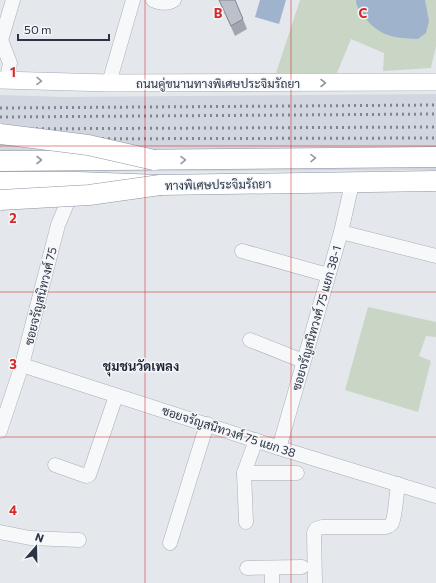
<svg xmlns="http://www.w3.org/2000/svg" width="436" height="583" font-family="Commissioner,Sarabun,sans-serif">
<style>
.built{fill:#d2d6de}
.green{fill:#c9d6c5}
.water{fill:#9fb4cc}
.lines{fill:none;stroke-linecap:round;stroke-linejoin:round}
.minor-casing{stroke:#a9aeb7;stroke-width:15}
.major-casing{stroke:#a3abb8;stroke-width:18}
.highway-casing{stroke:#8b94a3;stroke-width:21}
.minor{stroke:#f7f8fa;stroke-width:14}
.major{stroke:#fff;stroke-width:17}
.highway{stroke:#fff;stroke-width:20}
.rail{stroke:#7d8696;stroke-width:3;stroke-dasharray:2 4;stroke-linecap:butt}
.highway-bridge-casing{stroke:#8b94a3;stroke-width:21;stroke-linecap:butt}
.highway-bridge{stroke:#fff;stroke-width:20}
.wall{fill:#a1a5ae}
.building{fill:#bbc0ca;stroke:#83868d}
.oneway{stroke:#959aa2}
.grid{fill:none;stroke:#d62828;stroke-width:1;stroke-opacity:0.55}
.labels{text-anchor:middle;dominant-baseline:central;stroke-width:3;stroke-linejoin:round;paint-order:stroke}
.street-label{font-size:12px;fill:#2b3445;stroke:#f4f6f9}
.neighbourhood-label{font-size:13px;font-weight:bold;fill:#1d2536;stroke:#f4f6f9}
.grid-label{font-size:13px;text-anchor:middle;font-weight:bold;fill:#d62828;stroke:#f4f6f9;stroke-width:3;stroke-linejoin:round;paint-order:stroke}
</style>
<rect width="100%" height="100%" fill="#e4e7ec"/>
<polygon class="built" points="436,94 436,170 0,172 0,95 63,97"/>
<g class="green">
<polygon points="300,0 436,0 436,46 431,68 383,71 384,53 351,39 337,73 276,73"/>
<polygon points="368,307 436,322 436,337 426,336 419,356 431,361 418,412 345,390"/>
</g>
<g class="water">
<polygon points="260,0 286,0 279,24 255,17"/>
<path d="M356 0H425L429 21 426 33 418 39C392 38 378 36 362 14 359 9 356 6 356 0Z"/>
</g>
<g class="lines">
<g class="minor-casing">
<g id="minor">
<path d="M153 0C160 3 168 4 174 0"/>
<polyline points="7,80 10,63 1,40 13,0"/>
<polyline points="109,83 133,0"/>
<polyline points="341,232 436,256"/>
<polyline points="242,251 328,275"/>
<polyline points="250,340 303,361"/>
<polyline points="22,365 279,448 436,496"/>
<polyline points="0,431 22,365 58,225 73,189"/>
<polyline points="279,448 341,232 351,188"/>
<polyline points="55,465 86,476 89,475 116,396"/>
<polyline points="244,473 297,473"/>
<polyline points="246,522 244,473 256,440"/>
<polyline points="0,532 30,538 79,540"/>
<polyline points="170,543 207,424"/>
<polyline points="247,568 302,567"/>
<polyline points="272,568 272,583"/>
<path d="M315 583 314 533 316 529 322 527H386C388 526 391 525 392 523 395 518 397 491 398 484"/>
</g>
</g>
<g class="major-casing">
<polyline id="major" points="0,80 109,83 436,82"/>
</g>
<g class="highway-casing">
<g id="highway">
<polyline points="0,161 436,157"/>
<polyline points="0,182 78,182 160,185 436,181"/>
</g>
</g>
<use href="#minor" class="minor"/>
<use href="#major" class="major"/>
<use href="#highway" class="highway"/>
<g class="rail">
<polyline points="0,108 436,105"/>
<polyline points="0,117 436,114"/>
<polyline points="0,129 436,127"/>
<polyline points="0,139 436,138"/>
</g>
<g class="highway-bridge-casing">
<g id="highway-bridge">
<polyline points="0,134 88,145 154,160"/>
<polyline points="0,200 89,195 160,185"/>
</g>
</g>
<use href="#highway-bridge" class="highway-bridge"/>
</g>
<polygon class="wall" points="219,0 235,0 247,29 235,36"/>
<polygon class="building" points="219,0 235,0 243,19 231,26"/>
<defs><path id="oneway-chevron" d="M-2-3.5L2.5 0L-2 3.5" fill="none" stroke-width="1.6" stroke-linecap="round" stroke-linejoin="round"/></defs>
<g class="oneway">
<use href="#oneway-chevron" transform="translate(39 81) rotate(1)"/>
<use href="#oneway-chevron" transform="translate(323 83)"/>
<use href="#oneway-chevron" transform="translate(313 158) rotate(-1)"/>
<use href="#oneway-chevron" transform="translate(39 160)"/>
<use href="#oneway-chevron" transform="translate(183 160) rotate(-1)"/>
</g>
<path class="grid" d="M145 0V583M291 0V583M0 146H436M0 292H436M0 437H436"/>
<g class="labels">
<g class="street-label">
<text x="218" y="83">ถนนคู่ขนานทางพิเศษประจิมรัถยา</text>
<text transform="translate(218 184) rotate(-1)">ทางพิเศษประจิมรัถยา</text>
<text transform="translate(40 296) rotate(-76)">ซอยจรัญสนิทวงศ์ 75</text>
<text transform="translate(316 318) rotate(-74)">ซอยจรัญสนิทวงศ์ 75 แยก 38-1</text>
<text transform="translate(229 431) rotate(18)">ซอยจรัญสนิทวงศ์ 75 แยก 38</text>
</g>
<g class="neighbourhood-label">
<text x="141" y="366">ชุมชนวัดเพลง</text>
</g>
</g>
<g class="grid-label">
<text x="218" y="18">B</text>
<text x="363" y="18">C</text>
<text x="13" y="77">1</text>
<text x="13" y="223">2</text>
<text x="13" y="369">3</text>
<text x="13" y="515">4</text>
</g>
<g transform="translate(36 547) rotate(20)" stroke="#f4f6f9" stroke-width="3" paint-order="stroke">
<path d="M0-3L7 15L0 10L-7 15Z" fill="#2b3445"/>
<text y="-6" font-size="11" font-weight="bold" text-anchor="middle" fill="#2b3445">N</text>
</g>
<path d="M18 34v6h91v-6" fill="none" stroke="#2b3445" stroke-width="2"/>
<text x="24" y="34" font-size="12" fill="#2b3445" stroke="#f4f6f9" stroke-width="3" paint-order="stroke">50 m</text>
</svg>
